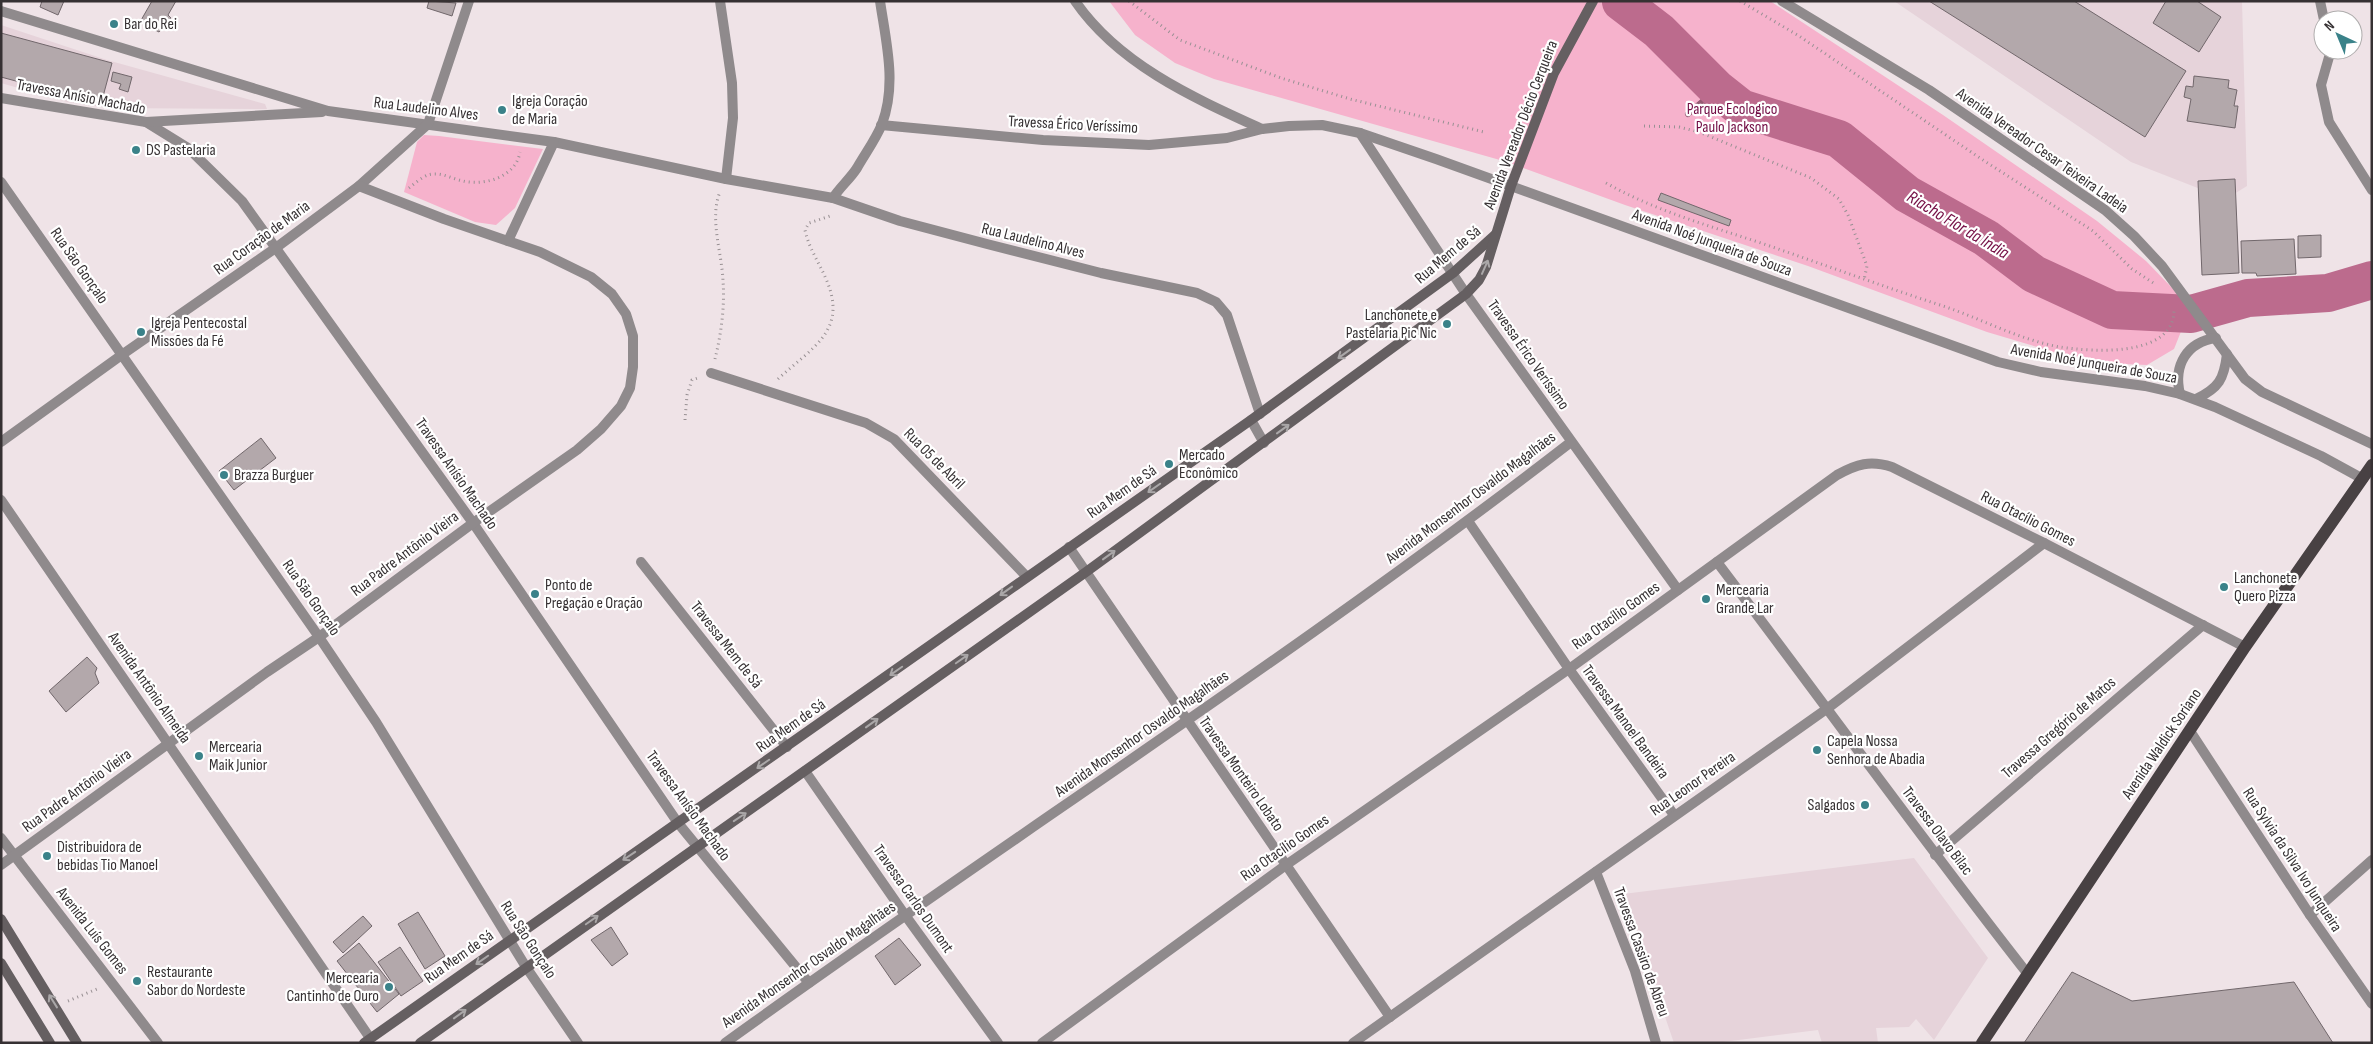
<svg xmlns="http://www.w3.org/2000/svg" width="2373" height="1044" font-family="'Sofia Sans Condensed',sans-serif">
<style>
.built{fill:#e6d3da}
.green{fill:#f6b2cc}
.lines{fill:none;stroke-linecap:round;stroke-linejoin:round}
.stream{stroke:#945a72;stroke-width:6}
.river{stroke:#bc6b8d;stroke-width:38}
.building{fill:#b3a8ab;stroke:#71676b}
.path{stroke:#989093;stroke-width:3;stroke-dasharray:1 4;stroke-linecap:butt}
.street{stroke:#8f8a8c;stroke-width:10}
.secondary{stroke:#655f61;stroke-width:10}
.primary{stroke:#484143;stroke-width:12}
.oneway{stroke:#aaa7a8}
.poi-dot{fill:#3a8289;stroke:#fff;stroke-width:2}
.labels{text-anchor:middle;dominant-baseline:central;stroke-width:4.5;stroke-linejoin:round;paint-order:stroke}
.poi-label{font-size:16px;fill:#363133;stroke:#fff;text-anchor:start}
.street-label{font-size:16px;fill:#363133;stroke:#fff}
.park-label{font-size:16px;fill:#720c44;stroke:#fff}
.water-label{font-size:18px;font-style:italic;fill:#751046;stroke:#fff}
</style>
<rect width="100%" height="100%" fill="#efe3e7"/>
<g class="built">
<polygon points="1894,1 2242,1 2247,186 2226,199 2131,162"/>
<polygon points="1,25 107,60 265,104 267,109 108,108 67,102 1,83"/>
<polygon points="1914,858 1988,958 1934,1040 1916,1019 1909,1027 1876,1028 1878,1043 1822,1043 1818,1030 1715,1043 1674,1043 1623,894"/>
</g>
<g class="green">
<polygon points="1109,1 1770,1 1943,115 2097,221 2146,261 2177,293 2183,309 2184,324 2174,349 2147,365 2123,364 2057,353 1987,332 1808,266 1625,205 1507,162 1214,79 1175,63 1135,35"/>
<polygon points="424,135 439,136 543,149 515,208 496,225 475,222 404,192 417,142"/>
</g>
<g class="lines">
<polyline class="stream" points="1688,114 1717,89"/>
<polyline class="river" points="1621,2 1659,31 1717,89 1741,108 1839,139 1907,194 1986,238 2034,274 2112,310 2191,314 2248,298 2328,293 2372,280"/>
</g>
<g class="building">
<polygon points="42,1 64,1 58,15 40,7"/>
<polygon points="152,1 176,1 168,15 171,18 159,32 140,22"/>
<polygon points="429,1 456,3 452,16 427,8"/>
<polygon points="1929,1 2074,1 2186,71 2145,137"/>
<polygon points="2166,1 2197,1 2221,17 2199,52 2153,23"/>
<polygon points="1,33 112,63 101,104 1,77"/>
<polygon points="113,72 132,77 128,92 119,89 121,84 111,81"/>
<polygon points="2194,76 2229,80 2228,88 2237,90 2234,106 2238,106 2235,128 2187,121 2191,99 2184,97 2186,86 2193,87"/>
<polygon points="2235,179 2239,273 2202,275 2198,181"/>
<polygon points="1661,193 1731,220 1729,226 1658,200"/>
<polygon points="2321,235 2321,257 2298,258 2298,236"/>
<polygon points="2294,239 2296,274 2257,276 2256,273 2242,273 2241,241"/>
<polygon points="261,438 276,458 234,490 219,471"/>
<polygon points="87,657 97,668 95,673 99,683 66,712 49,691"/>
<polygon points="418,912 445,956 425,969 398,924"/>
<polygon points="363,916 372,926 343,953 333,942"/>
<polygon points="611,927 628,954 612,966 591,940"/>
<polygon points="899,938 921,965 895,985 875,956"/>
<polygon points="359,943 399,994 377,1012 337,961"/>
<polygon points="400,947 423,981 401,996 378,962"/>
<polygon points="2072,972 2132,1001 2294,982 2333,1043 2024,1043"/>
</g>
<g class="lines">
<g class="path">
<polyline points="1129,1 1180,40 1281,78 1350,99 1484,132"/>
<polyline points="1740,1 1799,36 1983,160 2093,231 2132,269 2155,284"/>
<polyline points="1644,126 1679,127 1699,132 1811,178 1839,199 1848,215 1867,266 1864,280"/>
<path d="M1606 183C1656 211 1707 225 1761 243 1822 264 1882 286 1943 306 1982 319 2020 340 2060 347 2093 352 2176 358 2174 308"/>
<path d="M409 188C414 184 422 177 428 175 440 171 452 179 463 181 485 186 516 177 520 152"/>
<path d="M715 359C721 335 725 306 723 281 722 253 709 218 720 192"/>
<path d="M778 379C811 348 849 331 826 279 819 262 809 249 805 230L809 223 833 215"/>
<polyline points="685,420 687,395 692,380 698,378"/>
<polyline points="68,1001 97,989"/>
</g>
<g class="street">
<polyline points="720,1 732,83 733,118 726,179"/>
<path d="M1075 1C1119 65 1194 98 1262 129"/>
<polyline points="1782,1 1929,90 2105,210 2134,236 2162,266 2245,379 2262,392 2372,444"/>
<polyline points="2320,1 2324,20"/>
<polyline points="1,11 328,111 554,142 726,179 833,198 900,221 987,244 1101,273 1197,293 1216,302 1227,315 1260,414"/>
<polyline points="2331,50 2321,85 2329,122 2372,190"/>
<polyline points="1,98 146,122 188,148 242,201 473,523 678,823 809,983"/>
<polyline points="146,122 322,112"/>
<polyline points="881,125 1043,140 1149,145 1227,138 1262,129 1289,126 1322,125 1360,133 1436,159 1998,362 2041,372 2145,386 2180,394 2215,407 2321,456 2363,479"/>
<polyline points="1360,133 1466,294 1678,590"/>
<polyline points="1,182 319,637 376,722 526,967 578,1043"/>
<path d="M833 198C840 187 850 179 857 168 865 154 876 139 882 124 897 84 886 42 880 1"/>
<polyline points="508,241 554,142"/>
<polyline points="711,373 866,423 894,439 1027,577"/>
<path d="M2180 394C2173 365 2187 342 2216 338"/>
<path d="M2196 399C2219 388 2224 379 2227 354"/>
<polyline points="1251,420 1264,443"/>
<polyline points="1,442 123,354 277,247 359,186 428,124 469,1"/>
<polyline points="1,500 370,1038"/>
<polyline points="1468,521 1569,669 1674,815"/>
<polyline points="1069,547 1390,1017"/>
<polyline points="641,562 787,747"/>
<path d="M1717 562C1821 699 1921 838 2027 973"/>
<polyline points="2190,731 2310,915 2372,1004"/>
<polyline points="805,771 905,915 998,1043"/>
<polyline points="1,838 158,1043"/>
<polyline points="1935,855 2203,625"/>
<polyline points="1,865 267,672 319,637 473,523 577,450 601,429 621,406 630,388 633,367 633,336 626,314 612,294 591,277 540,252 444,219 359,186"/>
<polyline points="1596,872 1635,971 1656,1043"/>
<polyline points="2310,915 2372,860"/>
<path d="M725 1043C1006 840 1297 654 1571 442"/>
<path d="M1042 1043 1286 865 1569 669 1837 475C1857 464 1870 460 1892 467L2044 543 2245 647"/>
<polyline points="1353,1043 1828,708 2044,543"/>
</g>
<g class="secondary">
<polyline points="1,919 77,1043"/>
<polyline points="1,963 50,1043"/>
<polyline points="364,1043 1251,420 1453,273 1495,235"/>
<polyline points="420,1043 1086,572 1466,294 1479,280 1486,267 1511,186 1554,73 1593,1"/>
</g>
<polyline class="primary" points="1982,1043 2245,647 2372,465"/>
</g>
<defs><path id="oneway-shaft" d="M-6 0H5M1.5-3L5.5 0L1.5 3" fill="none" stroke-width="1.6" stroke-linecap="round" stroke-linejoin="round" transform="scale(1.25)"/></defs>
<g class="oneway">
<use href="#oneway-shaft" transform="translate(1485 267) rotate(-66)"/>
<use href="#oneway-shaft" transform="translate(1344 354) rotate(144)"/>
<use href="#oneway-shaft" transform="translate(1283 429) rotate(-36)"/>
<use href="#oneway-shaft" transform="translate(1154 488) rotate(145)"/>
<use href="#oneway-shaft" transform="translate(1109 555) rotate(-36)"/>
<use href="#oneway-shaft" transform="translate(1006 591) rotate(144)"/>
<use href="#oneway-shaft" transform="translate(962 659) rotate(-35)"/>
<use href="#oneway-shaft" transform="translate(896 671) rotate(145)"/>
<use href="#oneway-shaft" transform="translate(872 723) rotate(-36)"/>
<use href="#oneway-shaft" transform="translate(763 764) rotate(145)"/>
<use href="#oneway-shaft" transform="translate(740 817) rotate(-34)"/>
<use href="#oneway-shaft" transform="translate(629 856) rotate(146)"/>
<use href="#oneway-shaft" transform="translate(592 920) rotate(-35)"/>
<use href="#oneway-shaft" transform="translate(482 960) rotate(145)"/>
<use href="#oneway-shaft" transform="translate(53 1001) rotate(-122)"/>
<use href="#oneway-shaft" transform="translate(460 1014) rotate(-36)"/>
</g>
<g class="poi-dot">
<circle cx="114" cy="24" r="5"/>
<circle cx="502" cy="110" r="5"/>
<circle cx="136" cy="150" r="5"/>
<circle cx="1447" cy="324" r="5"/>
<circle cx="141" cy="332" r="5"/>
<circle cx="1169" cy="464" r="5"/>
<circle cx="224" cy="475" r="5"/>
<circle cx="2224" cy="587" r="5"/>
<circle cx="535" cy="594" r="5"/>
<circle cx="1706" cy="599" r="5"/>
<circle cx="1817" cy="750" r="5"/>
<circle cx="199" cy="756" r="5"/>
<circle cx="1865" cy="805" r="5"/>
<circle cx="47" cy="856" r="5"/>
<circle cx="137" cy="981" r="5"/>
<circle cx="389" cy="987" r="5"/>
</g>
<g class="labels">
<g class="poi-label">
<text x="124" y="24">Bar do Rei</text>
<text x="512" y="101">Igreja Coração<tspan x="512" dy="18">de Maria</tspan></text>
<text x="146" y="150">DS Pastelaria</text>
<text x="1437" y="315" text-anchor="end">Lanchonete e<tspan x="1437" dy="18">Pastelaria Pic Nic</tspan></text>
<text x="151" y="323">Igreja Pentecostal<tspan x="151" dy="18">Missões da Fé</tspan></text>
<text x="1179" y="455">Mercado<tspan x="1179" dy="18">Econômico</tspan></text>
<text x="234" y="475">Brazza Burguer</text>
<text x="2234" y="578">Lanchonete<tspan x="2234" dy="18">Quero Pizza</tspan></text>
<text x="545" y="585">Ponto de<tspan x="545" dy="18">Pregação e Oração</tspan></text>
<text x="1716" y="590">Mercearia<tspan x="1716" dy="18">Grande Lar</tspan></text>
<text x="1827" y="741">Capela Nossa<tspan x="1827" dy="18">Senhora de Abadia</tspan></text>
<text x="209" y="747">Mercearia<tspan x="209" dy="18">Maik Junior</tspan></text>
<text x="1855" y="805" text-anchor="end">Salgados</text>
<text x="57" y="847">Distribuidora de<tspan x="57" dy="18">bebidas Tio Manoel</tspan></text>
<text x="147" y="972">Restaurante<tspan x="147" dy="18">Sabor do Nordeste</tspan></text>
<text x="379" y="978" text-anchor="end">Mercearia<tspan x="379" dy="18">Cantinho de Ouro</tspan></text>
</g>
<g class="street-label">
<text transform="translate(81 97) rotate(11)">Travessa Anísio Machado</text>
<text transform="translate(426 109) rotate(7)">Rua Laudelino Alves</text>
<text transform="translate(1073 125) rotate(3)">Travessa Érico Veríssimo</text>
<text transform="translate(1521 125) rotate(-69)">Avenida Vereador Décio Cerqueira</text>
<text transform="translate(2042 151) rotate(35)">Avenida Vereador Cesar Teixeira Ladeia</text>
<text transform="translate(262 238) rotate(-36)">Rua Coração de Maria</text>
<text transform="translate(1033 241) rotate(14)">Rua Laudelino Alves</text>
<text transform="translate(1712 243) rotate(20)">Avenida Noé Junqueira de Souza</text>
<text transform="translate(1448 255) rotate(-40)">Rua Mem de Sá</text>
<text transform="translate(79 266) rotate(55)">Rua São Gonçalo</text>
<text transform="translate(1528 355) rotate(55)">Travessa Érico Veríssimo</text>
<text transform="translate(2094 364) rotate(10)">Avenida Noé Junqueira de Souza</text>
<text transform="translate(934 459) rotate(45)">Rua 05 de Abril</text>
<text transform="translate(456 474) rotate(55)">Travessa Anísio Machado</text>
<text transform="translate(1122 492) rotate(-35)">Rua Mem de Sá</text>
<text transform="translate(1471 498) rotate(-37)">Avenida Monsenhor Osvaldo Magalhães</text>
<text transform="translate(2028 519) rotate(27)">Rua Otacílio Gomes</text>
<text transform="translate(405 554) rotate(-37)">Rua Padre Antônio Vieira</text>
<text transform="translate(311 598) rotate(55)">Rua São Gonçalo</text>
<text transform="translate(1616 616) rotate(-36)">Rua Otacílio Gomes</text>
<text transform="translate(726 645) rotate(52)">Travessa Mem de Sá</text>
<text transform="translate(149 688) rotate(55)">Avenida Antônio Almeida</text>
<text transform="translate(1625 722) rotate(54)">Travessa Manoel Bandeira</text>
<text transform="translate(791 726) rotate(-35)">Rua Mem de Sá</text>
<text transform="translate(2059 728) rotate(-41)">Travessa Gregório de Matos</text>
<text transform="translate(1142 734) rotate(-35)">Avenida Monsenhor Osvaldo Magalhães</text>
<text transform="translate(2162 744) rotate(-56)">Avenida Waldick Soriano</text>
<text transform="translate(1241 774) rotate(55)">Travessa Monteiro Lobato</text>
<text transform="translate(1693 784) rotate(-35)">Rua Leonor Pereira</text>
<text transform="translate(77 791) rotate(-36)">Rua Padre Antônio Vieira</text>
<text transform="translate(688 806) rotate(54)">Travessa Anísio Machado</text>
<text transform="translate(1937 831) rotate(53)">Travessa Olavo Bilac</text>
<text transform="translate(1285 848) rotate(-35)">Rua Otacílio Gomes</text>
<text transform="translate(2292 860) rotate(57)">Rua Sylvia da Silva Ivo Junqueira</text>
<text transform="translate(913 899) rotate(55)">Travessa Carlos Dumont</text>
<text transform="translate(92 931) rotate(52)">Avenida Luís Gomes</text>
<text transform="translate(528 940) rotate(57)">Rua São Gonçalo</text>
<text transform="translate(1641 952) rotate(70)">Travessa Cassiro de Abreu</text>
<text transform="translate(459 957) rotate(-35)">Rua Mem de Sá</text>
<text transform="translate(809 965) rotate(-35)">Avenida Monsenhor Osvaldo Magalhães</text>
</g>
<g class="park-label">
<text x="1732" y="109">Parque Ecologico<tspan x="1732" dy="18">Paulo Jackson</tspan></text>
</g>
<g class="water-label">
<text transform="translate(1958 225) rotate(31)">Riacho Flor da Índia</text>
</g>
</g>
<rect width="2373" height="1044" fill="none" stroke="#363133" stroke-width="5"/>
<g transform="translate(2338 35) rotate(316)"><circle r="24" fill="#ffffff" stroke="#afadad"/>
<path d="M0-4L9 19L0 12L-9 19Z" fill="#3a8289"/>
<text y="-8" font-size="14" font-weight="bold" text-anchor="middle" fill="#363133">N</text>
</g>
</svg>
